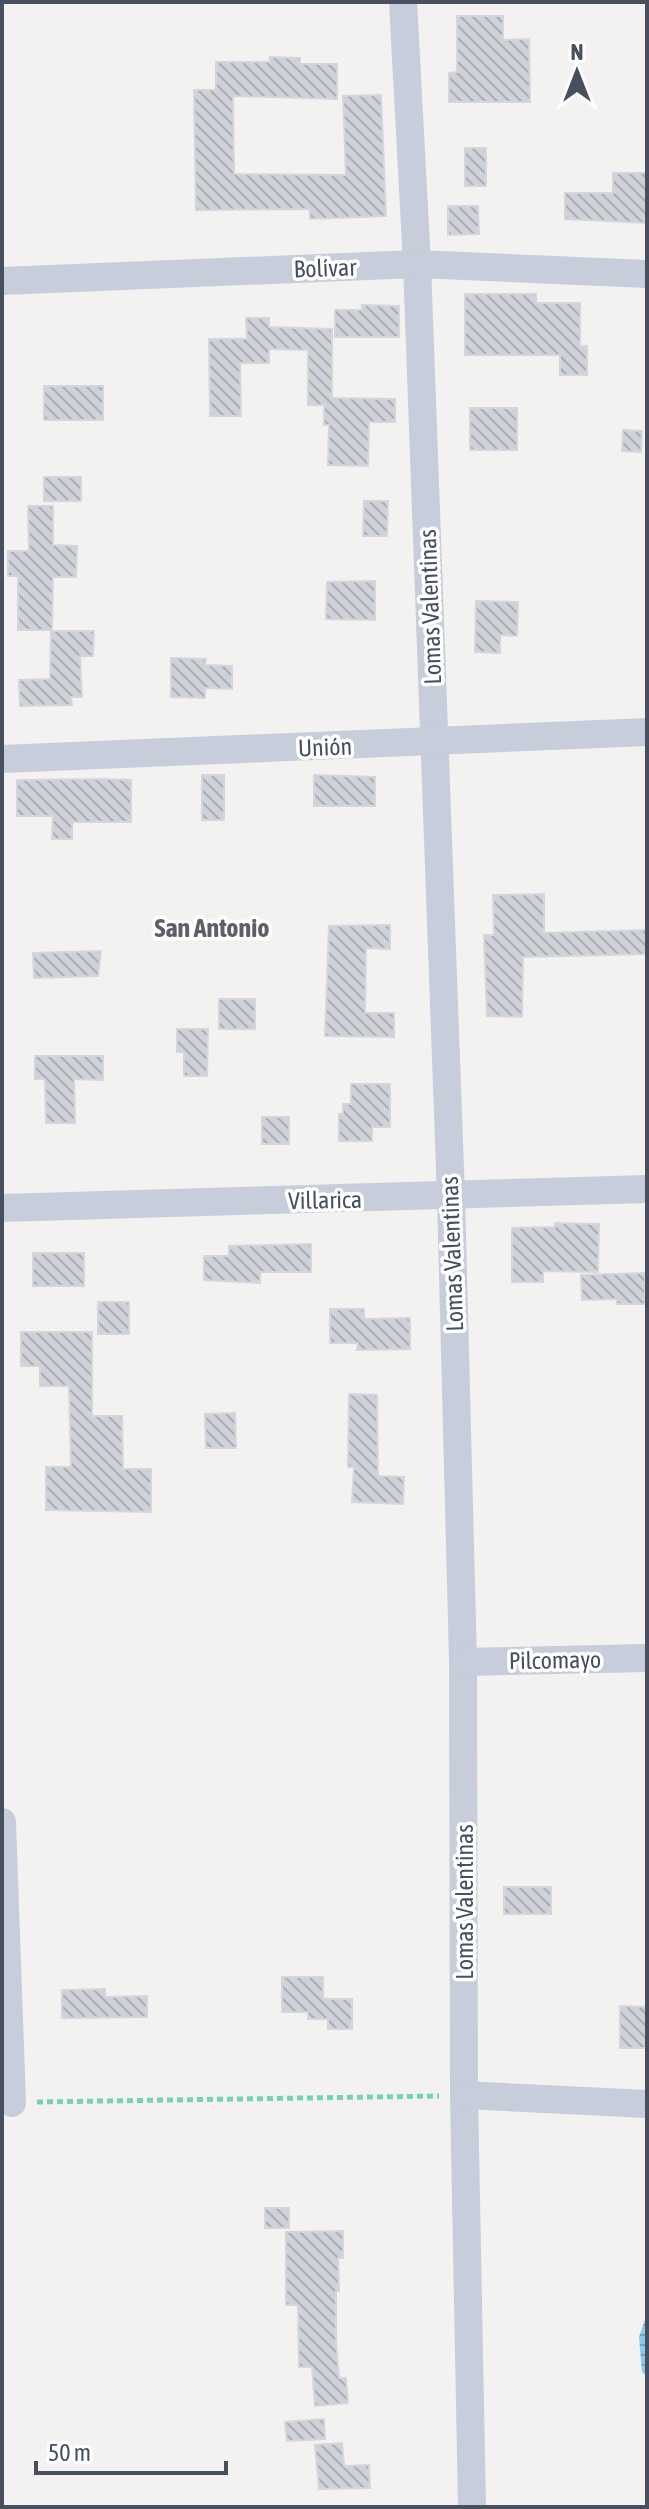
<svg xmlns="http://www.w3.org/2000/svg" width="649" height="2509" font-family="'Asap Condensed',sans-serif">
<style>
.water{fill:url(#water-rules)}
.building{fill:url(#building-back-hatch);stroke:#d5d6dd;stroke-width:2}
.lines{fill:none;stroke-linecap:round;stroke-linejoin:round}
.path{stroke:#74d3b6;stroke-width:5;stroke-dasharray:6 4;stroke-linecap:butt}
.minor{stroke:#c7cdda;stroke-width:28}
.labels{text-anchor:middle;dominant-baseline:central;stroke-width:7;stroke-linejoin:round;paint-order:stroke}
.street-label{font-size:24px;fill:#485060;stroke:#fff}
.neighbourhood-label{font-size:26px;font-weight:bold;fill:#5d6067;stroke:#fff}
</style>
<defs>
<pattern id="water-rules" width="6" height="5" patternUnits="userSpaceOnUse" patternTransform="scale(2)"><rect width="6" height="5" fill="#89c9f2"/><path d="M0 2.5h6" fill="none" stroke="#72a6c7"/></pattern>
<pattern id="building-back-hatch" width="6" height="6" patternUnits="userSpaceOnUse" patternTransform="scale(2)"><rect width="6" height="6" fill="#d0d2d9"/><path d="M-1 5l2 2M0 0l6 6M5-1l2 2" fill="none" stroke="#abadb3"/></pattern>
</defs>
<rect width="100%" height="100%" fill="#f4f2f1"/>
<polygon class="water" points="647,2314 647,2376 642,2372 639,2337"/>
<g class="building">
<polygon points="457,16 503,16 503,40 529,39 530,102 449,102 449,73 457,72"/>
<polygon points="270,57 300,58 300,64 337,64 337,99 233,96 234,174 346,175 343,96 381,95 386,216 310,219 310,209 196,210 194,90 216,90 216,62 270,62"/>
<rect x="465" y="148" width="21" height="38"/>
<polygon points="613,173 647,173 647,223 565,219 565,193 613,193"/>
<polygon points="448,206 478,206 479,234 448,235"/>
<polygon points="465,294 536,294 536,303 580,303 580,347 587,346 587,375 560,375 560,355 465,355"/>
<polygon points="362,305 399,306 399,337 335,337 335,310 362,310"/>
<polygon points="246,318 269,318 269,327 332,329 332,398 395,399 395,422 369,422 368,466 328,465 329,425 324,425 324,405 308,405 308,350 269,349 269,363 240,363 241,416 210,416 209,339 247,339"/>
<rect x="44" y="386" width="59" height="34"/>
<rect x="470" y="408" width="47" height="42"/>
<polygon points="623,430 642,431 641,452 622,451"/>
<rect x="44" y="477" width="37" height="24"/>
<polygon points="364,501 388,501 387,536 363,536"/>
<polygon points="28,506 53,506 53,545 77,546 76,577 53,577 52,630 18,630 18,576 8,576 8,551 29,551"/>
<polygon points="375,581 375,620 326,619 327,582"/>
<polygon points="476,601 518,602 517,636 500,635 500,653 475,652"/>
<polygon points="51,631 94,631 93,656 80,656 82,697 71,697 72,705 20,706 19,680 50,679"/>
<polygon points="171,658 206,659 205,665 232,666 232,689 205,688 205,698 171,697"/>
<rect x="202" y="775" width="22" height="45"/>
<polygon points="314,775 375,777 375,806 314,806"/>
<polygon points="101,779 131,780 131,822 72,822 72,839 52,839 53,816 17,816 17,780"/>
<polygon points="544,894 544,933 647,930 647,954 523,957 522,1017 487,1016 484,935 494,935 493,895"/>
<polygon points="390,925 390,949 366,948 365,1013 394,1013 394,1037 325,1036 329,926"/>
<polygon points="101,951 98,976 34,978 33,953"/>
<rect x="219" y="999" width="36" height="30"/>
<polygon points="177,1029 208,1029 207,1076 184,1076 184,1052 177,1052"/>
<polygon points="35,1056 103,1056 103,1080 74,1079 75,1123 46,1123 45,1079 35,1079"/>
<polygon points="351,1084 390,1084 390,1127 372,1127 372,1141 339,1141 339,1114 343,1114 343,1104 351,1104"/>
<rect x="262" y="1117" width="27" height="27"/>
<polygon points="555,1223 599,1224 598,1272 543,1271 543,1282 512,1282 512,1228 555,1227"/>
<polygon points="311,1244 311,1272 260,1272 260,1283 204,1280 204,1256 229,1256 229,1246"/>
<rect x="33" y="1253" width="51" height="33"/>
<polygon points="645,1273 645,1304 617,1304 617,1299 582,1300 581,1275"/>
<rect x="98" y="1302" width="31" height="32"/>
<polygon points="330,1309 364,1309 364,1319 410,1318 410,1349 357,1350 358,1343 330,1343"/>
<polygon points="21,1332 92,1332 92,1416 122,1416 123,1469 151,1469 151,1512 46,1510 46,1467 71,1467 69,1386 40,1386 40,1366 21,1366"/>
<polygon points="349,1394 377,1395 378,1476 404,1477 403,1504 352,1502 354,1467 348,1467"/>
<polygon points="235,1413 236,1448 206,1448 205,1414"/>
<rect x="504" y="1887" width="47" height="27"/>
<polygon points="282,1977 323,1977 323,1999 352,1999 352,2029 328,2029 328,2019 308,2019 308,2012 282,2012"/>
<polygon points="105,1989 105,1997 147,1996 147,2017 62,2018 62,1990"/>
<polygon points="620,2006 647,2007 647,2048 620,2048"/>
<rect x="265" y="2208" width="24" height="20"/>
<polygon points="343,2231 343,2258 338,2258 339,2291 336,2291 336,2341 339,2378 346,2378 348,2403 315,2406 312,2367 299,2367 298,2305 286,2305 286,2232"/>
<polygon points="324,2419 325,2439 287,2441 285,2422"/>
<polygon points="342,2443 344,2466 369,2465 370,2488 319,2489 315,2445"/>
</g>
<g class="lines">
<polyline class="path" points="37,2102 439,2096"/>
<g class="minor">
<polyline points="403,2 417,264 451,1196 463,1662 464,2095 472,2507"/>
<polyline points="2,281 417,264 647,274"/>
<polyline points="2,759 647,732"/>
<polyline points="2,1208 647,1189"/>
<polyline points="463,1662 647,1658"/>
<polyline points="2,1822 12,2103"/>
<polyline points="464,2095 647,2104"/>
</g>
</g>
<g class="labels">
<g class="street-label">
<text transform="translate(325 268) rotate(-2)">Bolívar</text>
<text transform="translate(430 607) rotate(-92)">Lomas Valentinas</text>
<text transform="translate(325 747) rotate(-2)">Unión</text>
<text transform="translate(325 1200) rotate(-1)">Villarica</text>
<text transform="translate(452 1254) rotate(-92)">Lomas Valentinas</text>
<text transform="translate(555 1660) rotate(-1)">Pilcomayo</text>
<text transform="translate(464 1902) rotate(-90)">Lomas Valentinas</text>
</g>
<g class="neighbourhood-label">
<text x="212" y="928">San Antonio</text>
</g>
</g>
<rect width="649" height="2509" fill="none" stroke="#485060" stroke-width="8"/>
<g transform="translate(577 72)" stroke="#ffffff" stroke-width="6" paint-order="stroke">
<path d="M0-6L14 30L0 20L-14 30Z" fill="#485060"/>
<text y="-12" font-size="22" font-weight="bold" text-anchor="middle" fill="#485060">N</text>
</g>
<path d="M36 2461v12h190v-12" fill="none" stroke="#485060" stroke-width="4"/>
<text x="48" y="2461" font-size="24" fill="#485060" stroke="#ffffff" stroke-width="6" paint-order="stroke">50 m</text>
</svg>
